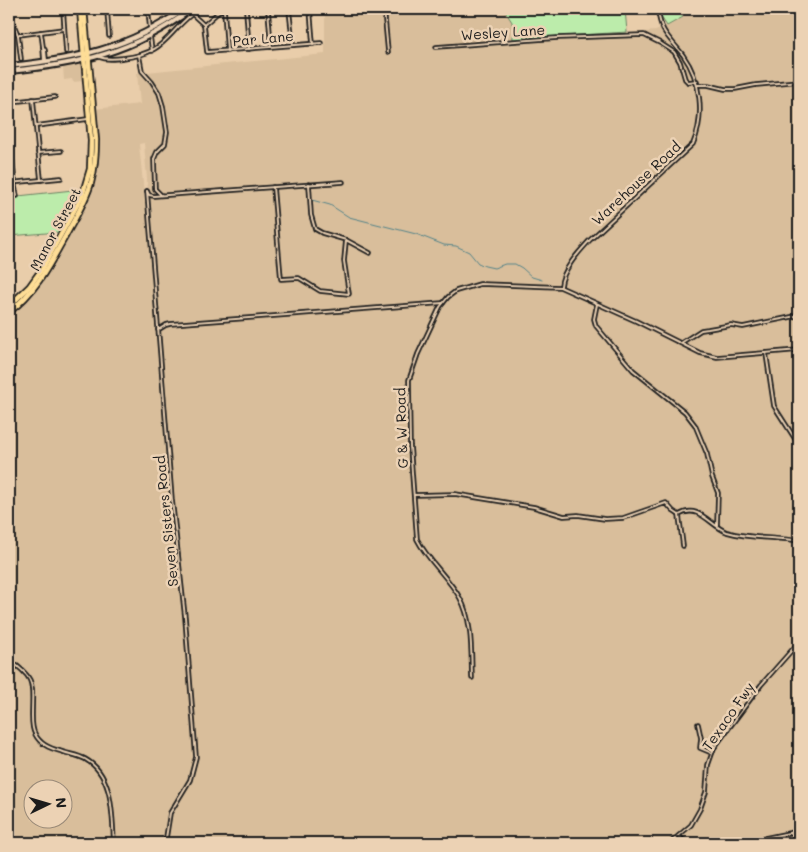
<svg xmlns="http://www.w3.org/2000/svg" width="808" height="852" font-family="Mali,sans-serif">
<style>
.built{fill:#d9be9b;fill-rule:evenodd}
.green{fill:#bcecab;stroke:#6c8464}
.lines{fill:none;stroke-linecap:round;stroke-linejoin:round}
.stream{stroke:#538389;stroke-width:1}
.minor-casing{stroke:#1c1c1c;stroke-width:5.5}
.secondary-casing{stroke:#1c1c1c;stroke-width:8}
.primary-casing{stroke:#1c1c1c;stroke-width:8}
.minor{stroke:#ecd2b4;stroke-width:2}
.secondary{stroke:#ecd2b4;stroke-width:4}
.primary{stroke:#fedd96;stroke-width:4.5}
.labels{text-anchor:middle;dominant-baseline:central;stroke-width:5;stroke-linejoin:round;paint-order:stroke}
.street-label{font-size:14px;fill:#1c1c1c;stroke:#ecd2b4}
</style>
<rect width="100%" height="100%" fill="#e9cdaa"/>
<filter id="ink" filterUnits="userSpaceOnUse"><feTurbulence type="fractalNoise" baseFrequency=".02" numOctaves="2"/><feDisplacementMap in="SourceGraphic" scale="10" xChannelSelector="R" yChannelSelector="G"/><feConvolveMatrix kernelMatrix="1 2 1 2 8 2 1 2 1" color-interpolation-filters="sRGB"/></filter>
<g filter="url(#ink)">
<g class="built">
<path d="M358 9H465L466 15 538 9 615 14V34L656 31 686 15 682 9H799V843H9V314L16 309 42 280 60 241 86 204 91 192 97 170 99 154 95 109 140 104 137 73 325 54V15ZM144 143 158 311 156 312 139 144ZM32 790H62V820H32Z"/>
<polygon points="81,63 83,81 73,82 72,79 64,80 63,67"/>
</g>
<g class="green">
<polygon points="528,9 625,9 627,32 513,39 512,22 505,11"/>
<polygon points="661,9 678,9 683,17 667,26 661,17"/>
<polygon points="82,189 59,232 9,236 9,197"/>
</g>
<g class="lines">
<polyline class="stream" points="312,200 330,205 349,217 416,234 444,245 456,246 469,252 478,263 485,266 494,268 505,264 515,264 522,268 532,277 542,280"/>
<g class="minor-casing">
<g id="minor">
<polyline points="63,9 66,52"/>
<polyline points="107,9 109,36"/>
<polyline points="148,9 150,29"/>
<polyline points="224,9 227,51"/>
<polyline points="246,9 249,49"/>
<polyline points="268,9 271,47"/>
<polyline points="289,9 293,45"/>
<polyline points="310,9 313,44"/>
<polyline points="334,9 334,11"/>
<polyline points="384,9 388,52"/>
<polyline points="9,13 18,35 21,59"/>
<polyline points="205,24 222,9"/>
<polyline points="41,32 43,47"/>
<polyline points="18,35 64,29"/>
<polyline points="150,36 152,51"/>
<polyline points="436,47 557,38 644,35 660,43 674,52 680,62 685,79 688,82 697,81"/>
<polyline points="139,55 142,71 152,82 159,93 163,106 167,132 165,144 157,152 154,159 155,189 161,195"/>
<path d="M99 57C107 60 115 59 123 58 165 53 164 37 192 14L204 25 207 52 321 43"/>
<polyline points="44,61 43,47 45,50 46,60"/>
<polyline points="698,85 708,85 725,89 735,89 756,85 799,81"/>
<polyline points="33,99 41,180"/>
<polyline points="9,102 55,97"/>
<polyline points="36,126 88,119"/>
<polyline points="9,127 15,187 17,196"/>
<polyline points="38,153 61,151"/>
<polyline points="9,183 61,178"/>
<polyline points="309,184 311,215 315,229 322,233 346,240 370,253"/>
<polyline points="273,187 281,279 299,278 320,291 349,294 344,261 346,240"/>
<polyline points="147,191 172,500 185,617 196,757 190,780 170,813 166,838 163,843"/>
<polyline points="147,191 149,195 154,196 343,182"/>
<path d="M561 286C562 270 579 252 590 240L693 144C705 116 701 80 683 55 669 37 660 33 658 9"/>
<polyline points="597,304 594,319 596,326 633,370 685,412 695,425 707,454 712,477 718,493 717,525"/>
<polyline points="158,330 166,325 170,324 443,303"/>
<polyline points="681,343 701,330 708,329 731,325 743,327 796,316 799,313"/>
<polyline points="766,353 774,406 799,445"/>
<path d="M414 495 455 494 534 507 564 516 578 515 605 519 623 518 666 503 673 511 679 515C699 503 710 526 727 532 751 539 775 537 799 541"/>
<polyline points="679,515 683,546"/>
<path d="M9 660C37 679 32 684 32 716 32 722 32 729 35 734 40 744 49 748 60 751 68 754 78 755 85 759 114 775 112 815 114 843"/>
<path d="M472 678C471 653 473 621 460 598 448 577 428 561 417 539L410 446 409 380 418 354 440 307 448 297 456 291 480 284 560 287 636 321 700 353 717 357 799 350"/>
<polyline points="698,724 701,738 700,748 712,753"/>
<polyline points="679,836 686,843"/>
<polyline points="670,843 691,825 700,809 706,792 708,765 714,748 761,685 799,642"/>
<polyline points="740,843 799,831"/>
</g>
</g>
<g class="secondary-casing">
<g id="secondary">
<path d="M9 66C75 59 128 49 184 9"/>
<path d="M9 71C81 64 132 53 192 9"/>
</g>
</g>
<g class="primary-casing">
<g id="primary">
<polyline points="9,306 29,287 42,269 82,196 90,169 91,141 80,9"/>
<path d="M9 312C36 292 50 264 66 235 75 218 86 201 91 183 95 168 96 155 96 140L84 9"/>
</g>
</g>
<use href="#minor" class="minor"/>
<use href="#secondary" class="secondary"/>
<use href="#primary" class="primary"/>
</g>
</g>
<g class="labels">
<g class="street-label">
<text transform="translate(503 32) rotate(-4)">Wesley Lane</text>
<text transform="translate(263 38) rotate(-5)">Par Lane</text>
<text transform="translate(636 183) rotate(-43)">Warehouse Road</text>
<text transform="translate(55 229) rotate(-62)">Manor Street</text>
<text transform="translate(401 428) rotate(-92)">G &amp; W Road</text>
<text transform="translate(166 521) rotate(-96)">Seven Sisters Road</text>
<text transform="translate(728 716) rotate(-55)">Texaco Fwy</text>
</g>
</g>
<rect width="808" height="852" fill="none" stroke="#ecd2b4" stroke-width="30"/>
<rect x="15" y="15" width="778" height="822" fill="none" stroke="#1c1c1c" stroke-width="2" filter="url(#ink)"/>
<g transform="translate(48 804) rotate(85)"><circle r="24" fill="#ecd2b4" stroke="#998977"/>
<path d="M0-4L9 19L0 12L-9 19Z" fill="#1c1c1c"/>
<text y="-8" font-size="14" font-weight="bold" text-anchor="middle" fill="#1c1c1c">N</text>
</g>
</svg>
